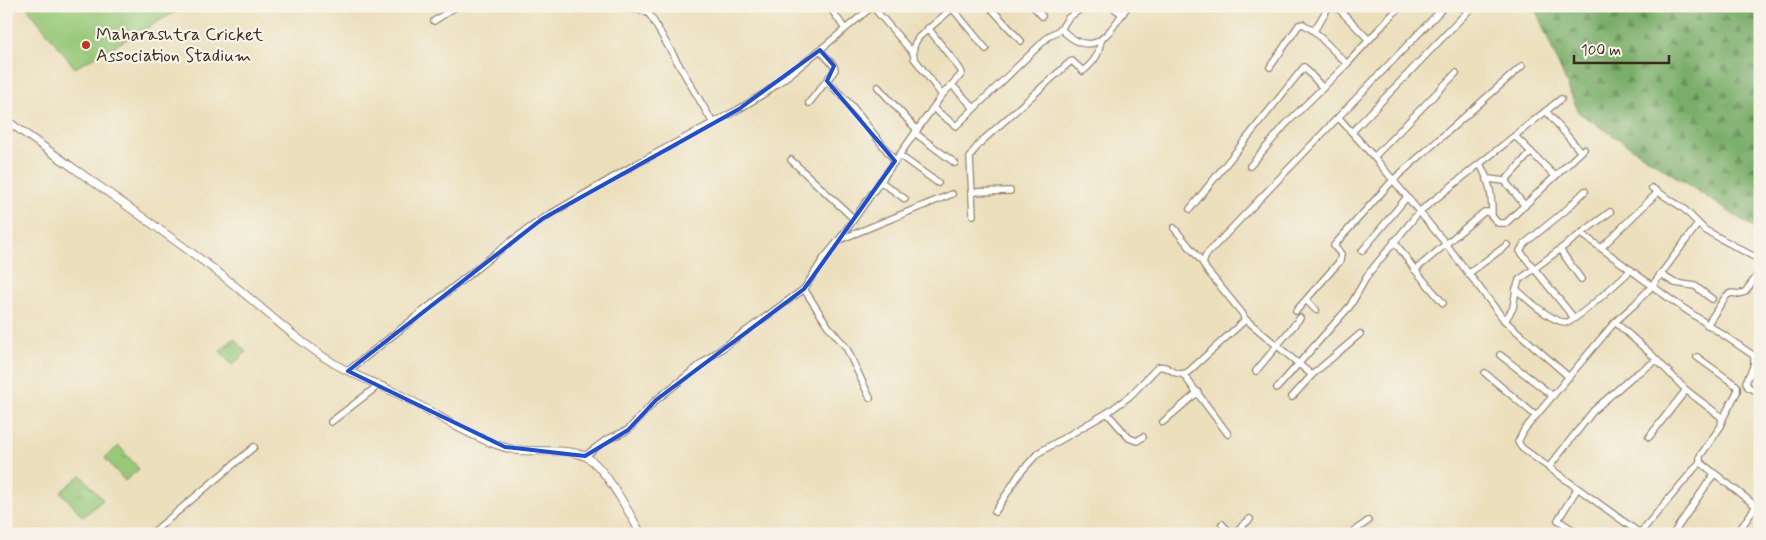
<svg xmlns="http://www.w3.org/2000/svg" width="1766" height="540" font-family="Mynerve,sans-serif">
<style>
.grass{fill:url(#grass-tufts);stroke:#697a4c}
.forest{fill:url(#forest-firs);stroke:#5a6c44}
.pitch{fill:#97c979;stroke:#697a4c}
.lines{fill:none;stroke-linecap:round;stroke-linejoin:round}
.minor-casing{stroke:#93846d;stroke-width:8}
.tertiary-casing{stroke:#93846d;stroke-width:9}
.minor{stroke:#fff;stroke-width:5.5}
.tertiary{stroke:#fff;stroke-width:7}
.marked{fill:none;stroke:#1d4ed8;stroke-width:4;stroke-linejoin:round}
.poi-dot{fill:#c8321e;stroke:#f7f3e8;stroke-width:2}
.labels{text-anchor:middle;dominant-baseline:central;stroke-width:4.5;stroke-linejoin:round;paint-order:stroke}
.poi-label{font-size:18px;fill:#3b2a1e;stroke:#f7f3e8;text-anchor:start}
</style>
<defs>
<pattern id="grass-tufts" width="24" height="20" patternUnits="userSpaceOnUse" patternTransform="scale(1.25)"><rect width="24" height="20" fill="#97c979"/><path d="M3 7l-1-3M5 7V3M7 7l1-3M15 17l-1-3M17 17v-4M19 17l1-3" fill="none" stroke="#7ca363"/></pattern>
<pattern id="forest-firs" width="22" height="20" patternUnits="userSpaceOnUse" patternTransform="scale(1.25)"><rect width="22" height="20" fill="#79ad69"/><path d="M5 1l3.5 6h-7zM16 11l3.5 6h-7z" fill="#648d56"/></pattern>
</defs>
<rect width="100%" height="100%" fill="#f7f3e8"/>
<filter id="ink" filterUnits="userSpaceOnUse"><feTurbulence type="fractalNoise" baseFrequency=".02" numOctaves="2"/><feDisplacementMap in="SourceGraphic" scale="10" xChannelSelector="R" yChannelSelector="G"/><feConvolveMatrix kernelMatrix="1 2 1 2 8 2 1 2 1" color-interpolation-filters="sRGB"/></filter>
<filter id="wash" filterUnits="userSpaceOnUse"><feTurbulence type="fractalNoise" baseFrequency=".0096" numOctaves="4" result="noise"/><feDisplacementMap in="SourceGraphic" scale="20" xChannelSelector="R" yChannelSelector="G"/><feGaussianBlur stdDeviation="1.12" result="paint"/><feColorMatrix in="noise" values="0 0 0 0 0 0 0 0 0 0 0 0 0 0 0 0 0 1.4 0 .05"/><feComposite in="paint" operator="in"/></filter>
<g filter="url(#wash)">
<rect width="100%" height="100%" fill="#ebdfbc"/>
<g class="grass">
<polygon points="234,338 246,352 232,365 220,351"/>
<polygon points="119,446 139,469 125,481 105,458"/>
<polygon points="81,475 103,500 83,517 61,492"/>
</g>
<polygon class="forest" points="1534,6 1760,6 1760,232 1579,113"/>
<polygon class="pitch" points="26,6 186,6 75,68"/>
</g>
<g filter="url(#ink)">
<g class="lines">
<g class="minor-casing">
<g id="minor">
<path d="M625 6C633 12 642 7 650 15L713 123"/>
<polyline points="829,6 845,29"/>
<polyline points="872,6 912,52"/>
<polyline points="989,6 1021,41"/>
<polyline points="1033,6 1042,16"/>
<polyline points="1111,6 1122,14"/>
<polyline points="1329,6 1314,31 1347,64"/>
<polyline points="1336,6 1369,40"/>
<polyline points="906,7 908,6"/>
<polyline points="952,8 986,49"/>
<polyline points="434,21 457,6"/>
<polyline points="1061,29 1068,18 1085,6"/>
<polyline points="1270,67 1299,25 1303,24 1314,31"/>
<polyline points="827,81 851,105 895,161"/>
<polyline points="952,85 974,108"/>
<polyline points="878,87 917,130"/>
<path d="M942 95 914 58C912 50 914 43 919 37L955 6"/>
<polyline points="809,103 835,70 834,66 820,50"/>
<path d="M933 108 956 126 1049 36 1061 29C1094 62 1108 34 1128 6"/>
<polyline points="1546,111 1581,152"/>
<polyline points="1339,118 1374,157 1446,244 1505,321 1569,377"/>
<polyline points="1352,132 1473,6"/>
<polyline points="915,133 955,163"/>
<polyline points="1515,136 1555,176"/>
<polyline points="899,155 938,183"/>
<polyline points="1374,157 1456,73"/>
<polyline points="791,160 854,219"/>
<path d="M1480 164C1490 182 1492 195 1492 215"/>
<polyline points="1250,166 1286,124 1347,64 1400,6"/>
<polyline points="1488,179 1505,181 1525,206"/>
<polyline points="880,181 905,199"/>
<polyline points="1505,181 1531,152"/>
<polyline points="1652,188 1683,208 1705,230 1760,260"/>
<polyline points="971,192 1010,191"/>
<polyline points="1190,209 1304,67 1323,88"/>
<path d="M973 215 970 158 972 153 981 142 1070 62 1072 61 1083 71C1088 67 1094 61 1097 55 1100 50 1099 44 1102 39"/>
<polyline points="1174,228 1203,263"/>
<path d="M1582 234 1670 299 1753 355C1757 364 1749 374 1746 382L1748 387 1760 393"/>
<polyline points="839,240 952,194"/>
<polyline points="1394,241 1415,270 1443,303"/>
<polyline points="1601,248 1658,192"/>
<polyline points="1362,251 1407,197"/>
<polyline points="1561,251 1581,279"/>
<polyline points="1415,270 1484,212 1488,212 1498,223 1506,223 1584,149"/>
<polyline points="1468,274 1507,245"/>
<polyline points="1660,274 1675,283 1695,286 1712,299"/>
<polyline points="804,289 828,326 846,347 870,398"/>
<path d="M1516 289C1526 298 1554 325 1568 322 1577 320 1621 279 1631 270"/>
<polyline points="1306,300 1316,310"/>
<polyline points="1296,311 1340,261 1341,254 1334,246 1337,242 1393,180 1522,66"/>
<polyline points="1244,318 1312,375 1360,334"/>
<polyline points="1574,318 1520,251 1524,244 1566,210 1585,191"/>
<polyline points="1505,321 1513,308 1516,289 1519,280 1610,212"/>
<polyline points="1615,322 1651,354 1686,390 1720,416 1722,420 1721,426 1700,456 1700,462 1756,506"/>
<polyline points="1707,325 1726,296 1731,293 1739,294 1745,292 1760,272"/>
<polyline points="1500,355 1553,396"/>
<polyline points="1697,357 1737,386 1737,392 1722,420"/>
<polyline points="348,371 510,242 542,219 636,164 739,109 765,93 798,68 873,6"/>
<polyline points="1256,371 1300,318"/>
<polyline points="1485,373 1536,416"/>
<polyline points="1183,374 1228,434"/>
<polyline points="1277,388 1350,306 1369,273 1419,212 1561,99"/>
<polyline points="1292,397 1312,375"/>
<polyline points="1107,413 1129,438 1137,441 1143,437"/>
<polyline points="331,422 379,385"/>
<polyline points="1163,422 1198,392"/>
<polyline points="1649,437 1686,390"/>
<polyline points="585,456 606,440 628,430 656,400 713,355 804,289 824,258 839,240 942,95 960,76 962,73 960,69 928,28"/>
<polyline points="1549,467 1594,410 1632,377 1657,360"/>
<polyline points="1577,489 1558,520 1579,534"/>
<path d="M995 512 1020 473 1038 453 1107 413 1130 396 1158 367C1171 364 1173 379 1188 372L1243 322 1245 319 1242 313 1206 269 1203 263 1206 255 1445 6"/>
<polyline points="1222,524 1231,534"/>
<polyline points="1640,533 1700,462"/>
<polyline points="151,534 254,447"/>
<polyline points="1233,534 1250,519"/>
<polyline points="1350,534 1368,521"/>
<polyline points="1641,534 1522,448 1518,442 1524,430 1615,322 1635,304 1652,286 1698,224"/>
<polyline points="1673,534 1714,474"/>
<polyline points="1737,534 1756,506 1760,508"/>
</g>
</g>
<g class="tertiary-casing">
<path id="tertiary" d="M6 120C77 171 149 220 219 273 258 303 293 339 335 364 353 375 373 382 392 391 412 400 431 412 450 423 470 434 492 445 515 450 536 453 574 446 591 460 608 473 630 514 641 534"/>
</g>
<use href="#minor" class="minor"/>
<use href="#tertiary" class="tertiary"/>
</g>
</g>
<path class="marked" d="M820 50 834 66 827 81 895 161 804 289 656 400 628 430 585 456 505 447 348 371 542 219 739 109Z"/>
<circle class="poi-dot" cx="86" cy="45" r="5"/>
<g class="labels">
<g class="poi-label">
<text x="96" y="35">Maharashtra Cricket<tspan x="96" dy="21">Association Stadium</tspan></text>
</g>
</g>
<rect width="1766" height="540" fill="none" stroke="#f7f3e8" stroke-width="25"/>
<path d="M1574 55v8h95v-8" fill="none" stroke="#3b2a1e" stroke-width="2.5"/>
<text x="1581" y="55" font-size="15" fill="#3b2a1e" stroke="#f7f3e8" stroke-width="4" paint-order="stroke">100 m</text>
</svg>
